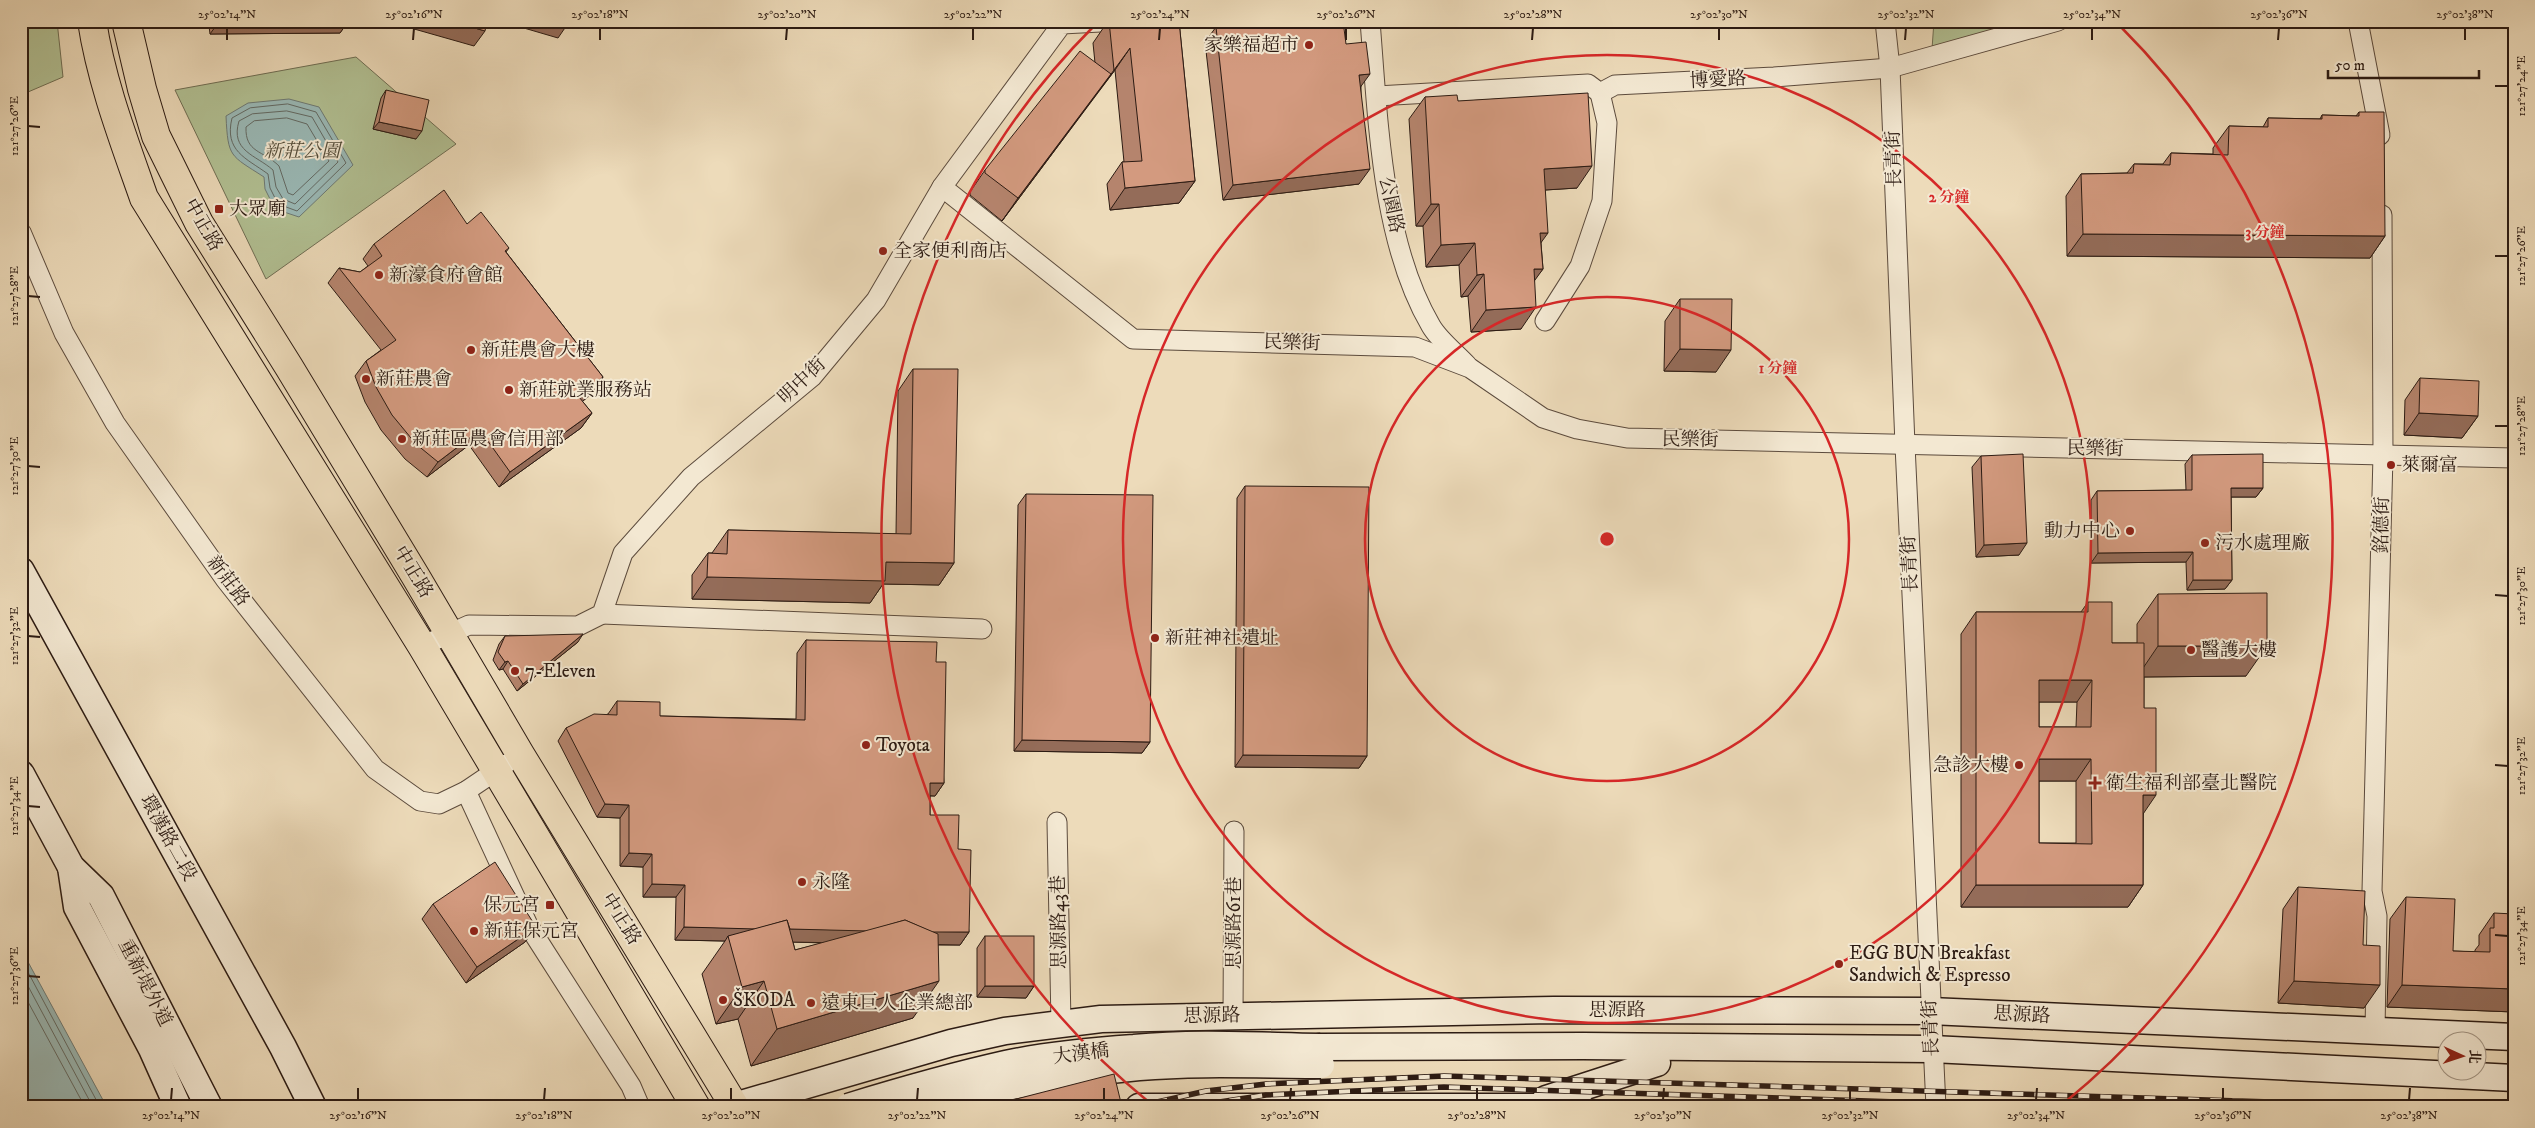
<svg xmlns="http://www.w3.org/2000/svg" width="2535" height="1128" font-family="'IM FELL DW Pica','Noto Serif TC',serif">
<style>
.green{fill:#b2c194;stroke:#6f6e54}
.water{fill:#9ab9b6;stroke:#6e7a75}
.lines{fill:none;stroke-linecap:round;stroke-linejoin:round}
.shore{stroke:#636a64;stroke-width:1}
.street-casing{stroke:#5c4b3d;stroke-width:21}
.secondary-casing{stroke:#2c1b13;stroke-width:29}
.primary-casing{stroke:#2c1b13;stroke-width:30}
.street{stroke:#f3e8d2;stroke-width:19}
.secondary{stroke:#f3e8d2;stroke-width:26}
.primary{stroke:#eddbba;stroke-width:28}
.rail-casing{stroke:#2c1b13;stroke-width:5.5}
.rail{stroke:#f3e8d2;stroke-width:4;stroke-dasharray:11;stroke-linecap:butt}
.secondary-bridge-casing{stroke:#2c1b13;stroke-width:29;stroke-linecap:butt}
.secondary-bridge{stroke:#f3e8d2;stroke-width:26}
.wall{fill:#b5846d;stroke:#2c1b13;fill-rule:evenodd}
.shaded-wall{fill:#946c59;stroke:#2c1b13}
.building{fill:#d39a7f;stroke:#2c1b13;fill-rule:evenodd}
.ticks{fill:none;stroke:#2c1b13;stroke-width:2}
.ring{fill:none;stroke:#d62828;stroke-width:2.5}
.poi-dot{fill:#8f2418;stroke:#f3e8d2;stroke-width:2}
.labels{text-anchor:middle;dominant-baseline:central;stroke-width:4;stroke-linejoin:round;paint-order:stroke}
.poi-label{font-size:19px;fill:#2c1b13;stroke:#f3e8d2;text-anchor:start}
.street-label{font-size:19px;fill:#2c1b13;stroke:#f3e8d2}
.park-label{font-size:19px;font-style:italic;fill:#544d3a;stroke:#f3e8d2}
.centre{fill:#d62828;stroke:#f3e8d2;stroke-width:2.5}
.ring-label{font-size:15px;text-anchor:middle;font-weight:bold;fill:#d62828;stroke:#f3e8d2;stroke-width:4;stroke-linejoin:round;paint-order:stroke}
.neatline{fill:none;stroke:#2c1b13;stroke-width:2}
.ticks-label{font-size:12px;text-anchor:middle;fill:#2c1b13}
</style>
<rect width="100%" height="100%" fill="#eddbba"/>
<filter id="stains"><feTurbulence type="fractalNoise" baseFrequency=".004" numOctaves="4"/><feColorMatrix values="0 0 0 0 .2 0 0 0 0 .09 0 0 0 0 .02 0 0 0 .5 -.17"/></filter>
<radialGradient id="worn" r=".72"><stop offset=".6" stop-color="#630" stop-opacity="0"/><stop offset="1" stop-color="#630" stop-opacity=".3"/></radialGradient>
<g class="green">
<polygon points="21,21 57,21 63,77 21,95"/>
<polygon points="1934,21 2016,21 2017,26 1932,49"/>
<polygon points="356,57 456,144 266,279 175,90"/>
</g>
<g class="water">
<path d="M289 99 319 107 353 165 299 217 275 209 265 189 264 177C230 155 228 158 226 116L248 103Z"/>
<polygon points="21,949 103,1100 106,1107 21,1107"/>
</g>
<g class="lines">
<g class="shore">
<path d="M288 104 316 112 346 163 297 211 278 204 270 188 268 174C246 158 224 151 232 118L250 108Z"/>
<path d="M287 111 312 117 338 162 295 204 283 199 276 187 273 170C256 155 230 151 239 121L252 114Z"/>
<path d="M287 118 307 124 329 161 293 195 288 193 279 166C263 150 245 153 246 127L254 121Z"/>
<polyline points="21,959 100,1107"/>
<polyline points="21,973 93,1107"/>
<polyline points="21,989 85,1107"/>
</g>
<g class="street-casing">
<g id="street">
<path d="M1370 21C1378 117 1381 241 1431 326 1439 340 1456 353 1467 365"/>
<polyline points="1885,21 1890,68 1905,445 1936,1107"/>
<polyline points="2358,21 2380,135"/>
<polyline points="1377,96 1588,84 1600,93 1615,85 1774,77 1890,68 2058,21"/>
<polyline points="942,187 1133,339 1415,347 1470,368 1543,418 1577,429 1627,438 2514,458"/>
<polyline points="21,232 64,333 115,423 225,579 375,769 420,801 439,804 466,791 506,764"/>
<polyline points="1545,321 1580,266 1602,201 1607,123 1600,93"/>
<polyline points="602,614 982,629"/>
<polyline points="422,646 469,625 578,626 602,614 623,553 691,477 812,377 876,300 942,187 1062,24 1120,21"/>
<polyline points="466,791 528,925 631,1086 640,1107"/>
<polyline points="1057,822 1061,1023"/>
<polyline points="1233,1016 1234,831"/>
<polyline points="2375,1031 2377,916 2372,891 2383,455 2382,215"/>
</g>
</g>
<g class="secondary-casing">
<g id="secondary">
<polyline points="21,571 283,1047 313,1107"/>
<polyline points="21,774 71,867 101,896 209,1107"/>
<polyline points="71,867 77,907 152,1049 178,1107"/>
<polyline points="1320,1047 1583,1046 1932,1049 2514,1078"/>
<polyline points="1546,1099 1657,1063"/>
<polyline points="731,1107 951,1043 1005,1031 1101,1019 1554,1010 1930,1011 2514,1037"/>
<polyline points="1139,1107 1581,1107"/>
</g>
</g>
<g class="primary-casing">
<g id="primary">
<path d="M92 21C101 81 124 141 144 198L422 646 696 1107"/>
<polyline points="126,21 142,89 156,136 199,223 289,367 416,577 520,754 735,1107"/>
</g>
</g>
<use href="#street" class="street"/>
<use href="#secondary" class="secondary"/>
<use href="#primary" class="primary"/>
<g class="rail-casing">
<g id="rail">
<polyline points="1135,1107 1206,1091 1266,1084 1444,1076 2435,1107"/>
<polyline points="1186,1107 1266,1095 1444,1087 2050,1107"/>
</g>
</g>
<use href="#rail" class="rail"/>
<g class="secondary-bridge-casing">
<g id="secondary-bridge">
<path d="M848 1107C900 1091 953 1076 1006 1064 1047 1055 1091 1051 1134 1048 1196 1042 1258 1046 1320 1047"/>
<path d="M915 1107C989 1090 1063 1074 1139 1067 1200 1062 1261 1065 1321 1065"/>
</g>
</g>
<use href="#secondary-bridge" class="secondary-bridge"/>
</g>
<g class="wall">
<polygon points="165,21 348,21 340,33 210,34 209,26 165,27"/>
<polygon points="1108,21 1179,21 1195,181 1179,203 1110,210 1107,184 1122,162 1124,162 1115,70 1002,221 970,195 970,192 985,170 1095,63 1093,43"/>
<polygon points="1216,27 1346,44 1361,86 1359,184 1223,200 1205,42"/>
<polygon points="386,90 416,139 373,129 381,98"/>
<polygon points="1425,97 1458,101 1577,188 1545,190 1541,243 1543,269 1534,280 1521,329 1471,332 1468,296 1461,297 1459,265 1426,267 1423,226 1416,226 1409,119"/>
<polygon points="2359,112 2385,236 2370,258 2067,256 2066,196 2081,174 2127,173 2134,164 2163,164 2171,153 2213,154 2213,148 2229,126 2263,127 2268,118 2320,119 2322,115 2356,116"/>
<polygon points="467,224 509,248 506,252 603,377 593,393 582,401 592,413 581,428 499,487 469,445 427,477 405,459 381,430 365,402 355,376 366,361 381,350 328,283 339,268 360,272 368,266 363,259 374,244"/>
<polygon points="1680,299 1716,372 1664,371 1665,321"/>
<polygon points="913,369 954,563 939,585 883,584 870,603 692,599 692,575 708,553 712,553 728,530 896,534 898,391"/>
<polygon points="2420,378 2478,416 2462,438 2404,435 2405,400"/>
<polygon points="2192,455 2263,488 2256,497 2231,497 2232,580 2225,589 2187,590 2186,562 2091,563 2091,500 2097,491 2186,490 2185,464"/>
<polygon points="1981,456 2019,555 1976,557 1972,467"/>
<polygon points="1245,486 1367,756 1359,768 1235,767 1237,498"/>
<polygon points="1026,494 1150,742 1142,753 1014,751 1018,505"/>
<path d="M2158 594 2246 676 2144 677 2143 885 2128 907H1961V634L1976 612H2081L2088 602 2112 643H2137V624ZM2039 702H2077L2076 727H2039ZM2039 781H2076V843H2039Z"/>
<polygon points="505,636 578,642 517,691 503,669 499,670 493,660 499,644"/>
<path d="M806 640 936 662 944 783 935 796H930V815L958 849 969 932 960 945H938L913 1018 751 1066 738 1019 716 1024 702 974 725 941 675 940 676 897H643V867L620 866V818L597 817 558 741 566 728 608 714 617 701 660 716 796 719 797 653ZM793 942 823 943 795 950Z"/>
<polygon points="2298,887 2363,945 2364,1008 2278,1003 2283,909"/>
<polygon points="2406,897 2453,951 2475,952 2475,950 2479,945 2479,935 2494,913 2514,1012 2387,1007 2390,919"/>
<polygon points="433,904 536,927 525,942 466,983 422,919"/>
<polygon points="985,936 1034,986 1026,998 977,997 977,948"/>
</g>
<g class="shaded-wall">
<polygon points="169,21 213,21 209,26 165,27"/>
<polygon points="386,21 451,21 485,31 474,46"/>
<polygon points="500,21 565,21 569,22 558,38"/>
<polygon points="348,22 340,33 210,34 218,23"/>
<polygon points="1130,48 1115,70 1098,92"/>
<polygon points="1111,74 1095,96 1002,221 1018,198"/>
<polygon points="1370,74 1359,89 1359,75"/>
<polygon points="379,122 422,131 416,139 373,129"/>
<polygon points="1592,166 1577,188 1529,191 1544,169"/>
<polygon points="1370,169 1359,184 1223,200 1233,185"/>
<polygon points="1195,181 1179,203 1110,210 1125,188"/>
<polygon points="1431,204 1439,204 1423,226 1416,226"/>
<polygon points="1540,233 1548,233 1532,255"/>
<polygon points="2083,234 2385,236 2370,258 2067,256"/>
<polygon points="1475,243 1459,265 1426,267 1441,245"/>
<polygon points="1534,269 1543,269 1527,291"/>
<polygon points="1484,274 1468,296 1461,297 1477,275"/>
<polygon points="1536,307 1521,329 1471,332 1486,310"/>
<polygon points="1680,349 1731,350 1716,372 1664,371"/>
<polygon points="603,377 593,393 568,413 579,397"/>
<polygon points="592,413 581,428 499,487 510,472"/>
<polygon points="2419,413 2478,416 2462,438 2404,435"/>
<polygon points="480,430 469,445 427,477 438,462"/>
<polygon points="2231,488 2263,488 2256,497 2224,497"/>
<polygon points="2027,543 2019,555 1976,557 1984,545"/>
<polygon points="2193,552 2186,562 2091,563 2098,553"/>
<polygon points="886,562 954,563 939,585 883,584 870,603 692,599 707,577"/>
<polygon points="2193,580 2232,580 2225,589 2187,590"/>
<polygon points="583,634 578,642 517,691 523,684"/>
<polygon points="2158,646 2267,646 2246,676 2137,677"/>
<polygon points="508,661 503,669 499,670 505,662"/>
<polygon points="2039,680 2092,680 2077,702 2024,702"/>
<polygon points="1022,740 1150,742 1142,753 1014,751"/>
<polygon points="1243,755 1367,756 1359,768 1235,767"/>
<polygon points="2039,759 2091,759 2076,781 2024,781"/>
<polygon points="930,783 944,783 935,796 921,795"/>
<polygon points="2143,795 2156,795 2141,817"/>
<polygon points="605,804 629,805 620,818 597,817"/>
<polygon points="629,853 652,854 643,867 620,866"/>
<polygon points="652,884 685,885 676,897 643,897"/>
<polygon points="1976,885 2143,885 2128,907 1961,907"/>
<polygon points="536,927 525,942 466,983 477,967"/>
<polygon points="684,927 969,932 960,945 730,941 728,936 725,941 675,940"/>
<polygon points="764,981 738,1019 716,1024 742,987"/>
<polygon points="939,981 913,1018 751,1066 777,1029"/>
<polygon points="2294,981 2380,985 2364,1008 2278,1003"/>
<polygon points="2402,985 2514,989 2514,1012 2387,1007"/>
<polygon points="985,986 1034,986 1026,998 977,997"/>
</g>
<g class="building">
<polygon points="218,21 348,21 348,22 218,23"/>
<polygon points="451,21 487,21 485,31"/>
<polygon points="1109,21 1179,21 1195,181 1125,188 1122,162 1142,161 1130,48 1114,70"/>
<polygon points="1263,21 1343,21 1346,44 1366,42 1370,74 1359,75 1370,169 1233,185 1216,27"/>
<polygon points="1080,51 1111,74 1018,198 985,173 985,170"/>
<polygon points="386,90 429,100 422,131 379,122"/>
<polygon points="1588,93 1592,166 1544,169 1548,233 1540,233 1543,269 1534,269 1536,307 1486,310 1484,274 1477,275 1475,243 1441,245 1439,204 1431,204 1425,97 1457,95 1458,101"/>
<polygon points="2359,112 2384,112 2385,236 2083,234 2081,174 2133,173 2134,164 2170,165 2171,153 2228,155 2229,126 2268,127 2268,118 2322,119 2322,115 2359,116"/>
<polygon points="444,190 467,224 481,212 509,248 505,251 603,377 579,397 592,413 510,472 480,430 438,462 416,444 392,415 376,387 366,361 396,340 339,268 360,272 382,256 374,244"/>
<polygon points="1680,299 1732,299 1731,350 1680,349"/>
<polygon points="913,369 958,369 954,563 886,562 885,581 707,577 708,553 727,554 728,530 911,534"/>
<polygon points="2420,378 2479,381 2478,416 2419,413"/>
<polygon points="2023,454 2027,543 1984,545 1981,456"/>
<polygon points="2263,454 2263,488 2231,488 2232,580 2193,580 2193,552 2098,553 2097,491 2192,490 2192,455"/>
<polygon points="1245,486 1369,487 1367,756 1243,755"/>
<polygon points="1026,494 1153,495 1150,742 1022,740"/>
<polygon points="2267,593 2267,646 2158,646 2158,594"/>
<path d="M2088 602H2112V643H2144V708H2156V795H2143V885H1976V612H2088ZM2039 680H2092L2091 727H2039ZM2039 759H2091L2092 844 2039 843Z"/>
<polygon points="583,634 523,684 508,661 505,662 498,652 505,636"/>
<polygon points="806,640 937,642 936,662 946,662 944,783 930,783 930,815 959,815 958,849 971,850 969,932 932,932 905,920 868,931 790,929 787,920 756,929 684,927 685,885 652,884 652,854 629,853 629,805 605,804 566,728 594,714 617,715 617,701 660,702 660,716 805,720"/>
<polygon points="495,862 536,927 477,967 433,904"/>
<polygon points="2298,887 2365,891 2363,945 2380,946 2380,985 2294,981"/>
<polygon points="2406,897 2455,899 2453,951 2490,952 2490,928 2494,928 2494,913 2514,914 2514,989 2402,985"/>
<polygon points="787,920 795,950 905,920 938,934 939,981 777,1029 764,981 742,987 728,936"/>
<rect x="985" y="936" width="49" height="50"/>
<polygon points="1114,1074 1122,1107 985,1107"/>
</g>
<path class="ticks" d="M227 40V28M413 40 414 28M600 40V28M786 40 787 28M973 40V28M1159 40 1160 28M1346 40V28M1532 40 1533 28M1719 40V28M1905 40 1906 28M2092 40V28M2278 40 2279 28M2465 40V28M2495 86H2508M28 126 40 127M2495 256H2508M28 296 40 297M2495 426H2508M28 466 40 467M2495 595 2508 596M28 636 40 637M2495 765 2508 766M28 806 40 807M2495 935 2508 936M28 976 40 977M171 1100 172 1088M358 1100V1088M544 1100 545 1088M731 1100V1088M917 1100 918 1088M1104 1100V1088M1290 1100 1291 1088M1477 1100V1088M1663 1100 1664 1088M1850 1100V1088M2036 1100 2037 1088M2223 1100V1088M2409 1100 2410 1088"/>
<g class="ring">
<circle cx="1607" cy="539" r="242"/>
<circle cx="1607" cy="539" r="484"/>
<path d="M1150 1103A726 726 0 0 1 1094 26M2120 26A726 726 0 0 1 2064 1103"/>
</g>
<g class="poi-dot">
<circle cx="1309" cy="45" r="5"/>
<rect x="214" y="204" width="10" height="10" rx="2.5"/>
<circle cx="883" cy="251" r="5"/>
<circle cx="379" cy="275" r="5"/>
<circle cx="471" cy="350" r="5"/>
<circle cx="366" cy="379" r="5"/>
<circle cx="509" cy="390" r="5"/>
<circle cx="402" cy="439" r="5"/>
<circle cx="2391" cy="465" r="5"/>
<circle cx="2130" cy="531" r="5"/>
<circle cx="2205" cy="543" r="5"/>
<circle cx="1155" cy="638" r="5"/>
<circle cx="2191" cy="650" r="5"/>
<circle cx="515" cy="671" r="5"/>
<circle cx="866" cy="745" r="5"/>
<circle cx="2019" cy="765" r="5"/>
<path d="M2092.5 775.5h5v5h5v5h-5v5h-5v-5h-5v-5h5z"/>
<circle cx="802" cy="882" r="5"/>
<rect x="545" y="900" width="10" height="10" rx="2.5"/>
<circle cx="474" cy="931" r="5"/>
<circle cx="1839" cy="964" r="5"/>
<circle cx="723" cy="1000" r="5"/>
<circle cx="811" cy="1003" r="5"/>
</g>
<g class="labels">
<g class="poi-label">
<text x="1299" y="45" text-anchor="end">家樂福超市</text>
<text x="229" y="209">大眾廟</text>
<text x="893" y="251">全家便利商店</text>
<text x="389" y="275">新濠食府會館</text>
<text x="481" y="350">新莊農會大樓</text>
<text x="376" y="379">新莊農會</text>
<text x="519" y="390">新莊就業服務站</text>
<text x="412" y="439">新莊區農會信用部</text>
<text x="2401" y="465">萊爾富</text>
<text x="2120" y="531" text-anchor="end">動力中心</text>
<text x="2215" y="543">污水處理廠</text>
<text x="1165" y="638">新莊神社遺址</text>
<text x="2201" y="650">醫護大樓</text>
<text x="525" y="671">7-Eleven</text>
<text x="876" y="745">Toyota</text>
<text x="2009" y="765" text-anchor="end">急診大樓</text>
<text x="2106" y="783">衛生福利部臺北醫院</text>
<text x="812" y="882">永隆</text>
<text x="540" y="905" text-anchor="end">保元宮</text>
<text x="484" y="931">新莊保元宮</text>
<text x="1849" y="953">EGG BUN Breakfast<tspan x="1849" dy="22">Sandwich &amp; Espresso</tspan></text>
<text x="733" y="1000">ŠKODA</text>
<text x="821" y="1003">遠東巨人企業總部</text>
</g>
<g class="street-label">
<text transform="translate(1718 80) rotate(-3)">博愛路</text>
<text transform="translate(1894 159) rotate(-92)">長青街</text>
<text transform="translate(1391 205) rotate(78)">公園路</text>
<text transform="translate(203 225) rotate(60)">中正路</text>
<text transform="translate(1292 343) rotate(2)">民樂街</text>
<text transform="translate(802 381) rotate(-44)">明中街</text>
<text transform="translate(1690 440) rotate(1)">民樂街</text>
<text transform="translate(2095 449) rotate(1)">民樂街</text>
<text transform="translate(2382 525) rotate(-89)">銘德街</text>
<text transform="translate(1910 564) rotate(-93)">長青街</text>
<text transform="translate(413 572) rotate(59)">中正路</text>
<text transform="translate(228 581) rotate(53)">新莊路</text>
<text transform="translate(168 838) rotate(61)">環漢路二段</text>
<text transform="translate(621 919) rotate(58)">中正路</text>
<text transform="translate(1059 922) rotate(-91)">思源路43巷</text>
<text transform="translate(1234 923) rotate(-90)">思源路61巷</text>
<text transform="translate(145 983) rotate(63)">重新堤外道</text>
<text x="1617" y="1010">思源路</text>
<text transform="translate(2022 1015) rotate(3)">思源路</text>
<text transform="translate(1212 1016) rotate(-1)">思源路</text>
<text transform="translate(1931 1028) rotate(-93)">長青街</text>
<text transform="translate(1081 1054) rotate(-7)">大漢橋</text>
</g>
<g class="park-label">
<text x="302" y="151">新莊公園</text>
</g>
</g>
<circle cx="1607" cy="539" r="8" class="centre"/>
<g class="ring-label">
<text x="1949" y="202">2 分鐘</text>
<text x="2265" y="237">3 分鐘</text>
<text x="1778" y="373">1 分鐘</text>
</g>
<rect width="2535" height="1128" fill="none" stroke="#eddbba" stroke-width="55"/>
<g transform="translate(2462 1056) rotate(93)"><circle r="24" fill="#f3e8d2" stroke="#a39686"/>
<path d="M0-4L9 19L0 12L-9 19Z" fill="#8f2418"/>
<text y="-8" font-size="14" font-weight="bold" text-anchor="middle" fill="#2c1b13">北</text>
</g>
<path d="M2328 70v8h151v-8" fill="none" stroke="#2c1b13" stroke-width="2.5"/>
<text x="2335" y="70" font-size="15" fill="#2c1b13" stroke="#f3e8d2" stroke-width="4" paint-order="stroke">50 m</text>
<rect x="28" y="28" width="2480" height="1072" class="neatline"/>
<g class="ticks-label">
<text x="227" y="18">25°02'14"N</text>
<text x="414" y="18">25°02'16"N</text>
<text x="600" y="18">25°02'18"N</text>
<text x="787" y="18">25°02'20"N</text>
<text x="973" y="18">25°02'22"N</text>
<text x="1160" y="18">25°02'24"N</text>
<text x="1346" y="18">25°02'26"N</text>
<text x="1533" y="18">25°02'28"N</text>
<text x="1719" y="18">25°02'30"N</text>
<text x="1906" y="18">25°02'32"N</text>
<text x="2092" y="18">25°02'34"N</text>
<text x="2279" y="18">25°02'36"N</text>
<text x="2465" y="18">25°02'38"N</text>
<text transform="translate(2521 86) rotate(-90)" y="4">121°27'24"E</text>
<text transform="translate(14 126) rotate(-90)" y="4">121°27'26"E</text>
<text transform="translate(2521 256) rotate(-90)" y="4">121°27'26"E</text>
<text transform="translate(14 296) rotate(-90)" y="4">121°27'28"E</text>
<text transform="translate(2521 426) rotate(-90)" y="4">121°27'28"E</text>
<text transform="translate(14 466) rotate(-90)" y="4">121°27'30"E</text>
<text transform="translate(2521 596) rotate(-90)" y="4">121°27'30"E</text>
<text transform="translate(14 636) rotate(-90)" y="4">121°27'32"E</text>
<text transform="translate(2521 766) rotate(-90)" y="4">121°27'32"E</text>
<text transform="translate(14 806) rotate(-90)" y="4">121°27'34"E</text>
<text transform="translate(2521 936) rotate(-90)" y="4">121°27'34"E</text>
<text transform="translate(14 976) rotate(-90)" y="4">121°27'36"E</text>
<text x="171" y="1119">25°02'14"N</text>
<text x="358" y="1119">25°02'16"N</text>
<text x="544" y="1119">25°02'18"N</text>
<text x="731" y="1119">25°02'20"N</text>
<text x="917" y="1119">25°02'22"N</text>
<text x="1104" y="1119">25°02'24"N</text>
<text x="1290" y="1119">25°02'26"N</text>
<text x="1477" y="1119">25°02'28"N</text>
<text x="1663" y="1119">25°02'30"N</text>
<text x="1850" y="1119">25°02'32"N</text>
<text x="2036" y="1119">25°02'34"N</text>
<text x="2223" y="1119">25°02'36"N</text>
<text x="2409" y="1119">25°02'38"N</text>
</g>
<rect width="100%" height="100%" filter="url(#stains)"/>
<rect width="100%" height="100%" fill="url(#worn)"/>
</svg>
